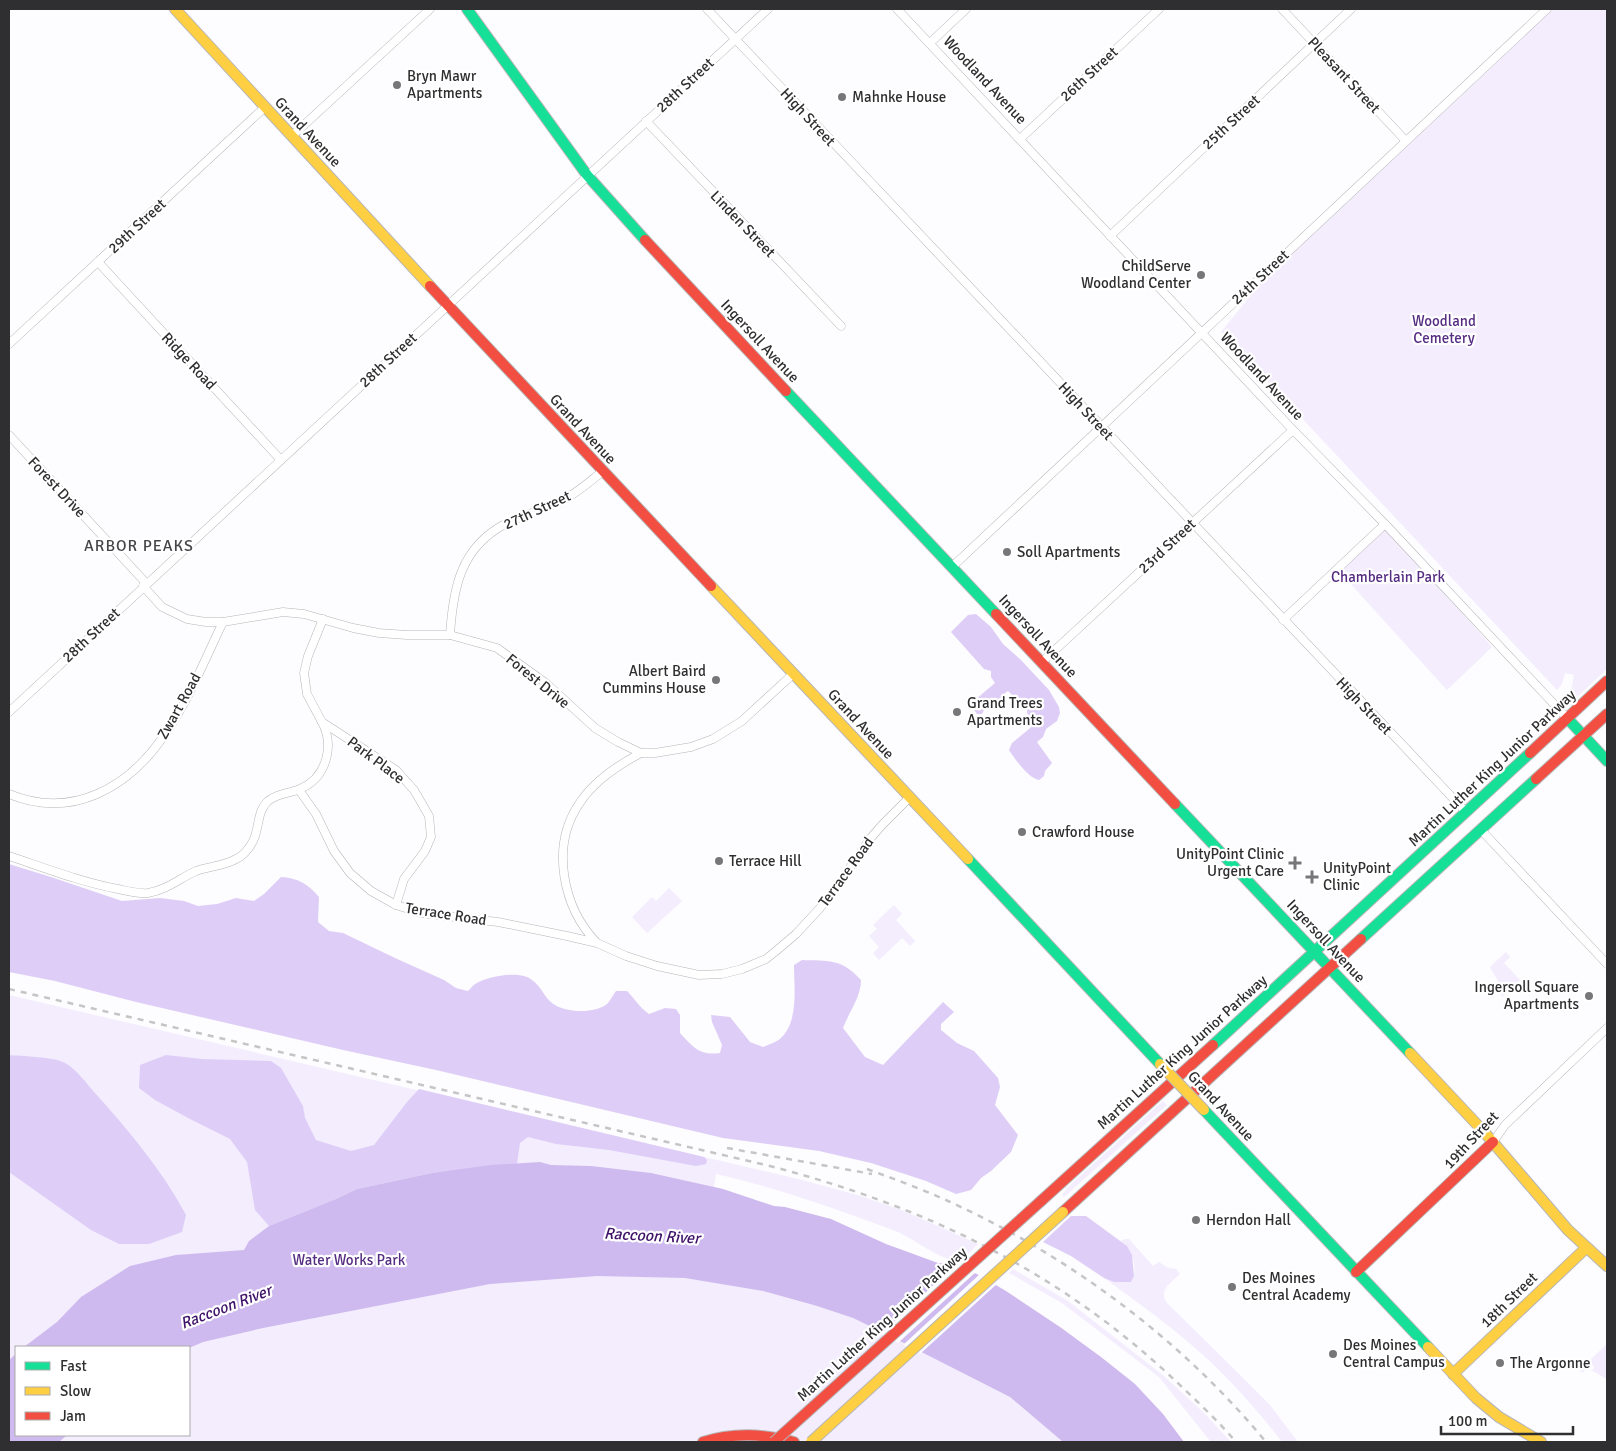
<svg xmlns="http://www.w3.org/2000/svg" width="1616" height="1451" font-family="Signika,sans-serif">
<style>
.green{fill:#f3edfe;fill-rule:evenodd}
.forest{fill:#decef7}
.water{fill:#cebaee}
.pier{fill:#fdfcfe}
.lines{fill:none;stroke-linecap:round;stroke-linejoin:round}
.street-casing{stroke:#b6b5b7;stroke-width:9}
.fast-casing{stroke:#b6b5b7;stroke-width:12}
.slow-casing{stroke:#b6b5b7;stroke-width:12}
.jam-casing{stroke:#b6b5b7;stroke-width:12}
.street{stroke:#fff;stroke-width:8}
.fast{stroke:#16e098;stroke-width:10}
.slow{stroke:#ffcf43;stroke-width:10}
.jam{stroke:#f24e42;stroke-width:10}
.rail{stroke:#c5c5c6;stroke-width:2.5;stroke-dasharray:6 6;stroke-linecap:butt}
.slow-bridge-casing{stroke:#b6b5b7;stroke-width:12;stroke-linecap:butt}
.jam-bridge-casing{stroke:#b6b5b7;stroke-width:12;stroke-linecap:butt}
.slow-bridge{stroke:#ffcf43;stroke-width:10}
.jam-bridge{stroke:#f24e42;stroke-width:10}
.poi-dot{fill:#777678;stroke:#fff;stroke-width:2}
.labels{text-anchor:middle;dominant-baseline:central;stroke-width:4.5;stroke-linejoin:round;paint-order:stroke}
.street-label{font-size:15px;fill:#2f2e30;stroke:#fff}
.poi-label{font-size:15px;fill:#2f2e30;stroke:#fff;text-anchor:start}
.park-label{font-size:15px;fill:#552d82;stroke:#fff}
.neighbourhood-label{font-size:16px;letter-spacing:1px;fill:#464448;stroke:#fff}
.water-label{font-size:16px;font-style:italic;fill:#3f1369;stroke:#fff}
</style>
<rect width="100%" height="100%" fill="#fdfcfe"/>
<g class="green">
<polygon points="1548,9 1607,9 1607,669 1577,697 1570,689 1572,687 1574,675 1565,673 1562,684 1557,690 1221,332 1281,258"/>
<polygon points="1385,524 1492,647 1447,690 1339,571"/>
<polygon points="669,888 682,901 647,933 632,917 652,897 656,901"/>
<polygon points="894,905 902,914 896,920 915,941 910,946 902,938 879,960 873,953 879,947 869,936 877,929 873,925"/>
<polygon points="1506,952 1510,957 1504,963 1520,980 1502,997 1498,981 1490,967"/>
<path d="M9 995 798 1179 861 1196 904 1211 978 1244C971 1251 964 1261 953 1260 938 1258 914 1239 898 1232 839 1210 778 1188 716 1174L700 1280 763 1291 817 1306 853 1318 878 1330 1010 1397 1063 1442H9ZM16 1347H189V1435H16Z"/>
<polygon points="1163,1101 1167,1105 1064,1197 1062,1195 1068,1187"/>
<path d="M1125 1239H1129L1153 1266 1159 1262 1168 1268 1176 1269 1180 1274C1171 1283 1159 1289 1166 1302L1233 1368 1269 1404 1298 1442H1282C1258 1411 1231 1380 1202 1354 1171 1326 1137 1302 1104 1278L1114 1282H1131C1139 1269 1132 1250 1121 1241Z"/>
<polygon points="1013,1269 1068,1301 1164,1376 1204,1413 1231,1442 1211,1442 1159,1377 1062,1303 1009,1273"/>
<polygon points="1607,1344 1607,1379 1589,1369 1593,1370 1594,1366 1591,1364 1582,1373 1577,1365 1580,1361 1584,1366"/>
</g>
<g class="forest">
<path d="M976 614 991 627 1003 644 1021 660 1049 690 1059 707 1060 713 1057 721 1046 729 1043 737 1037 742 1052 763 1045 771 1044 776 1039 780C1028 778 1015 759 1009 750L1012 743 1035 724 1027 713V709L1018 699 1011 702 1012 695 1008 691 1005 693C1002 705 997 707 985 708L982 714H977L972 707 975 700 995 683 991 677V671L984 669 951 632 968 615Z"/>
<path d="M9 864 51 877 122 901 160 898 184 901 198 906 217 904 236 898 254 901 264 894 281 877C298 878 308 884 319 897L318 922 329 931 343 933 395 958 444 980 456 988 468 991C471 988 474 984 477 983 489 976 521 970 532 980 542 987 544 997 552 1003 564 1013 595 1014 607 1004 610 1001 613 995 616 991H627C635 999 640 1008 649 1014L665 1008 676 1009 680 1015V1033C693 1047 699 1056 720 1053L722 1045 712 1022 711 1015 730 1017 750 1042 763 1047C768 1045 777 1042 781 1038 799 1021 794 987 794 965L802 960C828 961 841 958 861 980 861 997 849 1012 843 1028L865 1057 883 1065 943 1002 954 1012 941 1024V1030L957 1043 974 1051 998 1078 1000 1087 995 1105 1018 1135 1011 1152 991 1171 981 1178 971 1190 956 1194 926 1181 871 1163 819 1151 723 1138 436 1070 343 1050 136 1002 55 981 9 972Z"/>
<path d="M9 1055C21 1056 55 1057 65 1063 75 1068 87 1084 95 1093 129 1131 162 1170 186 1215L182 1232 149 1244H119L91 1230 9 1172Z"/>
<polygon points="166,1055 202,1059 271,1061 281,1068 303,1106 305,1118 316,1140 351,1151 374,1145 407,1102 419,1089 704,1157 707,1160 706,1164 696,1166 609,1150 556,1144 528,1137 520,1143 517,1164 432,1173 357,1189 336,1199 269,1226 255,1210 247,1162 230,1139 190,1119 155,1100 139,1088 140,1065"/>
<polygon points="1071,1216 1086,1216 1127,1246 1132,1255 1134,1276 1131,1282 1114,1282 1104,1278 1071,1256 1043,1242"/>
</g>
<g class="water">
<polygon points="540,1162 551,1165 591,1166 651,1173 723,1189 774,1206 785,1207 831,1219 886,1244 938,1263 948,1264 977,1274 1006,1291 1060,1327 1101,1357 1135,1384 1163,1414 1184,1442 1063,1442 1010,1397 878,1330 853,1318 817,1306 763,1291 685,1278 597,1276 490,1284 263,1328 203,1342 189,1348 24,1347 57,1322 81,1297 130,1266 176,1255 244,1250 249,1241 269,1226 336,1199 357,1189 432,1173 491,1165"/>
<polygon points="16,1354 16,1435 67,1435 59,1442 9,1442 9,1360"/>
</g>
<g class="pier">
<polygon points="956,1264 977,1271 898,1343 881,1334"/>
<polygon points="981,1273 998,1283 920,1354 903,1345"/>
</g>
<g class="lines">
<g class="street-casing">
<g id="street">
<polyline points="707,9 1466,812"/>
<polyline points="897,9 1293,430 1385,524 1568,719"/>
<polyline points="1282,9 1406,141"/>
<polyline points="930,43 966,9"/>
<polyline points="646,121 841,326"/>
<polyline points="292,136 430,9"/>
<polyline points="1020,139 1159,9"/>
<polyline points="1110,236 1351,9"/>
<polyline points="98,262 280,459"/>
<polyline points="9,344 265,107"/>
<polyline points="9,435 146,583"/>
<polyline points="952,567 1547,9"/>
<polyline points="143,586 162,607 187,619 206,622 223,622 283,612 304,614 353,628 379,633 407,635 450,635 497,648 547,684 595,728 618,742 641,753 655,753 691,747 713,739 742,721 793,674"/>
<polyline points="323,619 308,656 304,673 307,694 322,722 396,770 414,790 429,816 431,837 425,851 404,879 396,905"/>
<polyline points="1283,620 1385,524"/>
<path d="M450 635C453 589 460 548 505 524 522 515 541 511 559 502 575 495 589 482 603 471"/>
<polyline points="1042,662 1293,430"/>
<polyline points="9,712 768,9"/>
<polyline points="299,790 316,814 334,851 350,873 371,891 396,905 421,913 498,922 567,936 597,943 626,956 657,966 699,975 722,974 742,969 766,959 776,951 796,934 820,908 838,885 869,840 882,825 910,797"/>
<path d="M9 794C72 820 129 788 165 734 189 700 205 659 223 622"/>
<polyline points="1481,830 1607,964"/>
<path d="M9 856C45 868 81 882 118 889 128 891 138 894 148 893 167 890 180 878 196 871 210 866 224 866 236 859 243 856 248 850 252 843 260 830 256 812 268 801 278 793 288 794 300 789 326 778 335 747 322 722"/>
<path d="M597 943C563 908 550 847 579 804 593 782 618 765 641 753"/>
<polyline points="1493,1142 1505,1125 1607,1028"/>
</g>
</g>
<g class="fast-casing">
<g id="fast">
<polyline points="467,9 587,175 645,240"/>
<polyline points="786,391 996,614"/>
<polyline points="1568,719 1607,761"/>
<polyline points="1175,804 1410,1053"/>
<polyline points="968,859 1160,1064"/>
<polyline points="1361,939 1536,779"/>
<polyline points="1213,1045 1530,753"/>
<polyline points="1204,1110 1428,1347"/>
</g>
</g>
<g class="slow-casing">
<g id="slow">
<polyline points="175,9 430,286"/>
<polyline points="711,586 968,859"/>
<polyline points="1410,1053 1485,1133 1568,1230 1607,1266"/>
<polyline points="1428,1347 1476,1398 1499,1417 1541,1442"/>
<polyline points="1453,1374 1586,1248"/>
</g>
</g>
<g class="jam-casing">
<g id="jam">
<polyline points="645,240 786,391"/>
<polyline points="430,286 711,586"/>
<polyline points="996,614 1175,804"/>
<polyline points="1530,753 1607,681"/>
<polyline points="1536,779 1607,714"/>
<polyline points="1041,1201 1213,1045"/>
<polyline points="1063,1212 1361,939"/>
<polyline points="1356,1272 1493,1142"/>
<path d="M703 1442C734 1432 763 1434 794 1442"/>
</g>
</g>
<use href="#street" class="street"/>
<use href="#fast" class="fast"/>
<use href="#slow" class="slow"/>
<use href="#jam" class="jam"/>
<g class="rail">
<path d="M9 989 766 1165C926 1206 1064 1273 1183 1388 1201 1405 1220 1423 1236 1442"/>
<polyline points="727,1148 872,1174"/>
<path d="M867 1169C894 1179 922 1189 948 1201 1069 1256 1181 1339 1266 1442"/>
</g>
<g class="slow-bridge-casing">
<g id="slow-bridge">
<polyline points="1160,1064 1204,1110"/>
<polyline points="811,1442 1063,1212"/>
</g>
</g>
<g class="jam-bridge-casing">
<polyline id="jam-bridge" points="774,1442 1041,1201"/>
</g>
<use href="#slow-bridge" class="slow-bridge"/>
<use href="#jam-bridge" class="jam-bridge"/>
</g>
<g class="poi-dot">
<circle cx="397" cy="85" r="5"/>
<circle cx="842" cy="97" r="5"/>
<circle cx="1201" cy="275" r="5"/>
<circle cx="1007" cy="552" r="5"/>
<circle cx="716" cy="680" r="5"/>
<circle cx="957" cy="712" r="5"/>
<circle cx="1022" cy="832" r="5"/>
<circle cx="719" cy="861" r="5"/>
<path d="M1292.5 855.5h5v5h5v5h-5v5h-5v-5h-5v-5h5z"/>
<path d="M1309.5 869.5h5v5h5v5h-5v5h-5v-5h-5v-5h5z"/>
<circle cx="1589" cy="996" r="5"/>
<circle cx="1196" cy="1220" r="5"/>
<circle cx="1232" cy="1287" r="5"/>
<circle cx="1333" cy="1354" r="5"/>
<circle cx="1500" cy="1363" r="5"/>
</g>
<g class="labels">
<g class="street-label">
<text transform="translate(1089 74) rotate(-43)">26th Street</text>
<text transform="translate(1344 75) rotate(47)">Pleasant Street</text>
<text transform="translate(985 80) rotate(47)">Woodland Avenue</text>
<text transform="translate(685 85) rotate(-43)">28th Street</text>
<text transform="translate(808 117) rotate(47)">High Street</text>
<text transform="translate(1231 122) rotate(-43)">25th Street</text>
<text transform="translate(308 132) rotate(47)">Grand Avenue</text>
<text transform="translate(743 224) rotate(46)">Linden Street</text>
<text transform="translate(137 226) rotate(-43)">29th Street</text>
<text transform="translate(1260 277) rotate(-43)">24th Street</text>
<text transform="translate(760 341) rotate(47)">Ingersoll Avenue</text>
<text transform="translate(388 360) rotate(-43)">28th Street</text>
<text transform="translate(189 361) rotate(47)">Ridge Road</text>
<text transform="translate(1262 376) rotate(47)">Woodland Avenue</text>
<text transform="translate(1086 411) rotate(47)">High Street</text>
<text transform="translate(583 429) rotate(47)">Grand Avenue</text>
<text transform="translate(57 487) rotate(47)">Forest Drive</text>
<text transform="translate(537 510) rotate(-25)">27th Street</text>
<text transform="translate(1167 546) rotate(-43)">23rd Street</text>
<text transform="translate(91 635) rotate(-43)">28th Street</text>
<text transform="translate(1038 636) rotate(47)">Ingersoll Avenue</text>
<text transform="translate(538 681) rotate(39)">Forest Drive</text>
<text transform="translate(179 706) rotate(-61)">Zwart Road</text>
<text transform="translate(1364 706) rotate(46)">High Street</text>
<text transform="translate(861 724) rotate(47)">Grand Avenue</text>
<text transform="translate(376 760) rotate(37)">Park Place</text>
<text transform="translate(1492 768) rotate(-43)">Martin Luther King Junior Parkway</text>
<text transform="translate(846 872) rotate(-54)">Terrace Road</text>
<text transform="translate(446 914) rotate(9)">Terrace Road</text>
<text transform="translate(1326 941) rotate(47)">Ingersoll Avenue</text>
<text transform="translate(1182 1052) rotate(-42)">Martin Luther King Junior Parkway</text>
<text transform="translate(1221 1106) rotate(47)">Grand Avenue</text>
<text transform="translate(1471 1140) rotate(-47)">19th Street</text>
<text transform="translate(1509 1300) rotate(-44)">18th Street</text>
<text transform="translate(882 1324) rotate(-42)">Martin Luther King Junior Parkway</text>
</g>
<g class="poi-label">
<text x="407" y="76">Bryn Mawr<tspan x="407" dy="17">Apartments</tspan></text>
<text x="852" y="97">Mahnke House</text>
<text x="1191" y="266" text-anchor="end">ChildServe<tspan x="1191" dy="17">Woodland Center</tspan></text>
<text x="1017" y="552">Soll Apartments</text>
<text x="706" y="671" text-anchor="end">Albert Baird<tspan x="706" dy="17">Cummins House</tspan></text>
<text x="967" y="703">Grand Trees<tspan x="967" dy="17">Apartments</tspan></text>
<text x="1032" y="832">Crawford House</text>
<text x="1284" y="854" text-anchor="end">UnityPoint Clinic<tspan x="1284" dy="17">Urgent Care</tspan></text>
<text x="729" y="861">Terrace Hill</text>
<text x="1323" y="868">UnityPoint<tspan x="1323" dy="17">Clinic</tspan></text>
<text x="1579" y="987" text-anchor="end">Ingersoll Square<tspan x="1579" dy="17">Apartments</tspan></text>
<text x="1206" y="1220">Herndon Hall</text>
<text x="1242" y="1278">Des Moines<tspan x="1242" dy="17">Central Academy</tspan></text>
<text x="1343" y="1345">Des Moines<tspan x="1343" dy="17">Central Campus</tspan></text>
<text x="1510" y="1363">The Argonne</text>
</g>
<g class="park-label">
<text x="1444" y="321">Woodland<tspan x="1444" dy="17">Cemetery</tspan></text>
<text x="1388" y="577">Chamberlain Park</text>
<text x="349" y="1260">Water Works Park</text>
</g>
<g class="neighbourhood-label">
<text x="139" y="546">ARBOR PEAKS</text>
</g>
<g class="water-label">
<text transform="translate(652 1236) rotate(3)">Raccoon River</text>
<text transform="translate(226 1307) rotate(-21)">Raccoon River</text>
</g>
</g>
<rect width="1616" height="1451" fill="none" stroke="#2f2e30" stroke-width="20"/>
<rect x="15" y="1346" width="175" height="90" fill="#ffffff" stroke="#acabac"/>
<rect x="25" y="1362" width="25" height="8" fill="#16e098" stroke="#acabac"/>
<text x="60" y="1371" font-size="15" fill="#2f2e30">Fast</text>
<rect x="25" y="1387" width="25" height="8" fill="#ffcf43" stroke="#acabac"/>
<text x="60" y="1396" font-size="15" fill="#2f2e30">Slow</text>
<rect x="25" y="1412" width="25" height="8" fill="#f24e42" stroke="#acabac"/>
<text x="60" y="1421" font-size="15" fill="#2f2e30">Jam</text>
<path d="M1441 1426v8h132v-8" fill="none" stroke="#2f2e30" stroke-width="2.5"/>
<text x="1448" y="1426" font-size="15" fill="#2f2e30" stroke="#ffffff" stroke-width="4" paint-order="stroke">100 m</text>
</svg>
